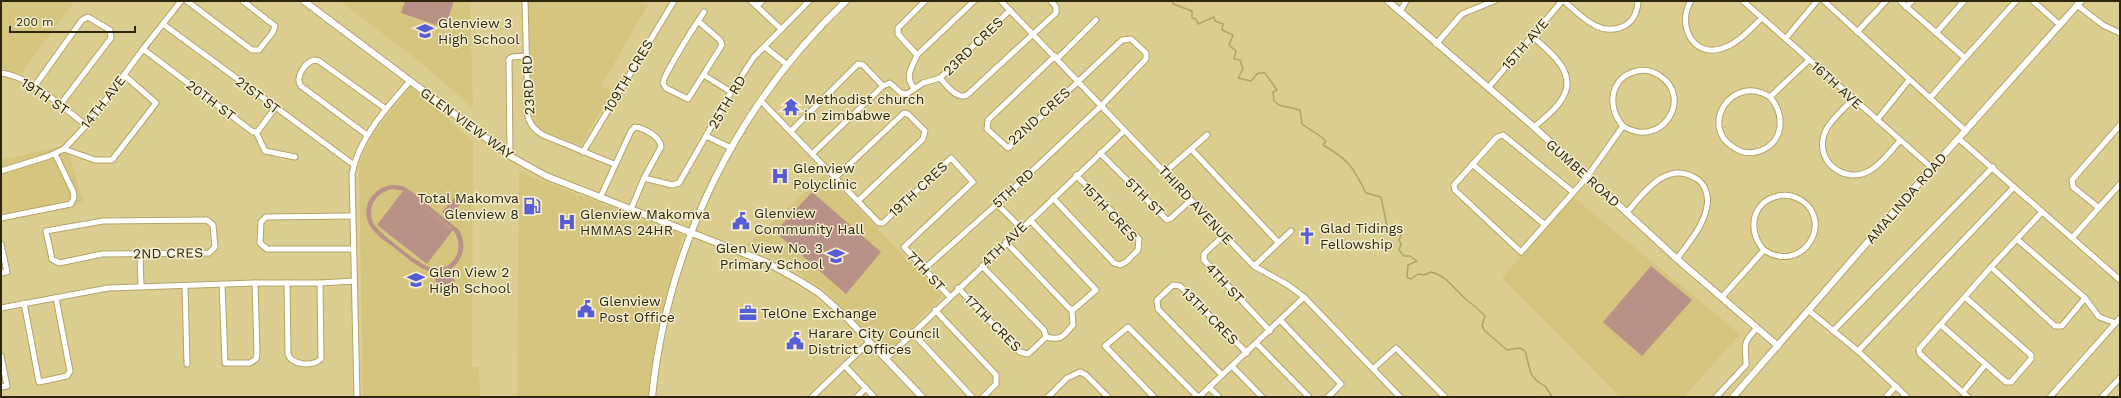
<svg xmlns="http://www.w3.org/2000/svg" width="2121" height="398" font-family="'Work Sans',sans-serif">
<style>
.built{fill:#d6c57f}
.green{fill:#b99186;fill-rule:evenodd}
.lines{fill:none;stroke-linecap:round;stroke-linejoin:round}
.stream{stroke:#b1a364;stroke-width:1.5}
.minor-casing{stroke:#b2a467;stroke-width:7}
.tertiary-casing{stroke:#b2a467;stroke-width:8}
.minor{stroke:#fff;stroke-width:5}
.tertiary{stroke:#fff;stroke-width:6}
.labels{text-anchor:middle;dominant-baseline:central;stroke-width:3;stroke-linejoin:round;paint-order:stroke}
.poi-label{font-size:14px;fill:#2c260d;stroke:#f5eed0;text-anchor:start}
.street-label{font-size:14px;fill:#2c260d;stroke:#f5eed0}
</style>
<rect width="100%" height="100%" fill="#dcce90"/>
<g class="built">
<polygon points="1,1 75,1 21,73 1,69"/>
<polygon points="340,1 470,1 473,108 419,61"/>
<polygon points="529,1 638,1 648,5 601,86 612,92 581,145 535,128 531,118"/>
<polygon points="411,86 473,142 472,367 479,367 480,397 363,397 359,168 364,150 374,133"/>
<polygon points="66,145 84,203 1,217 1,160"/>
<polygon points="519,172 683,235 658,326 648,397 517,397"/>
<polygon points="825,174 942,295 886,355 823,289 790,267 747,245"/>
<polygon points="1572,196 1740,334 1684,397 1620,397 1502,278"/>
</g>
<g class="green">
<polygon points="405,1 454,1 445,28 401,13"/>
<path d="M394 185 403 186 411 191 459 230C465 241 465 252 458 262 439 288 412 262 396 249 387 242 376 236 370 226 359 207 374 186 394 185ZM394 189 403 191 377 225 427 264 453 230 405 192 450 227C467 242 457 272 432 268 421 266 380 234 374 224 371 219 370 212 372 206 375 196 384 190 394 189Z"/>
<polygon points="812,192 881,252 846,294 775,232"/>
<polygon points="454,198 461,203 449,218 442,212"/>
<polygon points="1651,266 1692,300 1642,356 1603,322"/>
<polygon points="453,273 455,283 436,285 435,275"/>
</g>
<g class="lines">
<path class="stream" d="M1173 1V4L1192 11V18L1196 19 1198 24 1214 17 1215 21 1223 24 1222 30 1233 35 1229 45 1236 51 1234 59 1240 60 1243 69 1238 78 1251 81 1258 73H1265L1277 90 1273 92 1274 101 1279 105 1300 110 1302 124C1310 130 1319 134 1326 141L1323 145C1349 160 1353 167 1366 193L1381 197 1388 231 1403 230 1399 240 1401 244 1399 250 1404 256H1410L1417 261 1408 265 1407 277 1411 279 1418 274 1424 275 1431 272C1448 276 1455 291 1468 301 1475 306 1479 310 1485 316L1482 326 1485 331 1507 350 1520 348 1525 351 1531 374 1537 381 1546 387 1552 397"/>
<g class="minor-casing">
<g id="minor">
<polyline points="187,1 252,50 259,50 273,32 275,26 243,1"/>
<path d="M525 1 528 117C531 126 535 130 543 135L614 164"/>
<polyline points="751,1 781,29"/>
<polyline points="925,1 898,28 898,34 917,55 974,1"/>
<polyline points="1001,1 1254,266 1288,285 1304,297 1400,397"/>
<path d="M1564 1C1581 16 1601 39 1626 25 1634 20 1638 10 1638 1"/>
<path d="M1691 1C1677 22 1691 57 1720 49 1737 45 1749 30 1762 18"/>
<polyline points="1743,1 1932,168"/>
<polyline points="1824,1 1966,131"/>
<polyline points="1900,1 1965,58 1930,98"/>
<polyline points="2033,1 2060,25"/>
<polyline points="2077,5 2103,25 2120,33"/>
<polyline points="757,6 762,1"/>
<polyline points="1906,7 1912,1"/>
<path d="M1010 10 940 78C946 85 957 100 967 95L1056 13V7L1051 1"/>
<polyline points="1400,12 1406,1"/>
<path d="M698 21 720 40 722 45 688 99 666 88 663 83 664 79C675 56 690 33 704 12"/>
<polyline points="163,24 354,165"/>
<polyline points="1857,32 1886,1"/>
<polyline points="1936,33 1964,1"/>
<path d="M1532 36C1549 51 1579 73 1562 99 1556 110 1543 119 1534 127"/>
<polyline points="1786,38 1817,1"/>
<polyline points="1436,44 1462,14 1494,1"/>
<polyline points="765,47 786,64"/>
<polyline points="143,49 253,132 258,131 275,108"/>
<polyline points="1965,58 2016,1"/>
<polyline points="1057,59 1096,20"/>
<path d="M1 73C30 76 63 108 86 125"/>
<polyline points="704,75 731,92"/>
<polyline points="883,86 890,83 901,93 907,94 923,83 940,78"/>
<polyline points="34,87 82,20 88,17 110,30 111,38 60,105"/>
<path d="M914 88C904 76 912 68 917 55"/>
<polyline points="1488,88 1562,1"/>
<path d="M1770 97C1787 116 1783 146 1756 152 1748 154 1740 152 1733 147 1699 126 1732 73 1770 97L1809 60"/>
<path d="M1853 99C1844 109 1830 120 1825 132 1813 160 1844 185 1869 171 1881 165 1891 150 1900 141"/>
<polyline points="761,101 879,223 883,223 951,158 973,182 904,247 950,297"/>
<polyline points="1877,120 1909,80"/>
<polyline points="791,131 858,64 863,65 883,86 812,154"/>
<polyline points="256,132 265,151 295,157"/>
<path d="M367 135 301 86C295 78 304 63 314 60L319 61 386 109"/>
<polyline points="706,136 731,148"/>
<polyline points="1959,139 2120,280"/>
<polyline points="64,149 95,160 112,160 156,103 124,75"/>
<polyline points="1192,150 1278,242"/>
<polyline points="583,152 674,1"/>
<polyline points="1100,153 1167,220 1170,219 1191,200"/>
<polyline points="510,156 509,59 512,57 526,56"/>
<polyline points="1472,164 1544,224"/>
<polyline points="1,171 49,156 64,149 91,120 143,49 181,1"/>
<polyline points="1165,172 1207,135"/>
<polyline points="644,178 672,185 679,183 731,92 754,57 809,1"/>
<polyline points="835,178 904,113 908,114 925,131 923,139 858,201"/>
<path d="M1573 192 1503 135 1497 137 1454 185 1455 190 1521 252 1587 177 1623 126C1661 150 1694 98 1660 76 1653 71 1645 69 1637 71 1610 77 1606 107 1623 126"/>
<path d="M600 198 631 131 635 127C644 128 661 137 661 147L644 178 631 209"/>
<polyline points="1053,198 1114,263 1120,265 1126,262 1138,250 1139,239 1076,175"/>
<polyline points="997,204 1021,228"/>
<polyline points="2099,208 2073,187 2072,180 2120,125"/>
<path d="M1627 212C1644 193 1667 159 1697 179 1705 184 1709 196 1707 206 1704 226 1688 243 1677 259"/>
<polyline points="352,216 266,217 261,222 260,243 267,249 353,249"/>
<polyline points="1,218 71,204 74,197 73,191 55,154"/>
<polygon points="207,220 213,225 215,247 209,253 102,254 59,263 52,259 46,231 103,221"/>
<polyline points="1224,235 1204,254 1204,260 1270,331"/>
<polyline points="2072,238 2120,184"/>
<polyline points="2018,240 2085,298 2099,317 2116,323"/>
<polyline points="1006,242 1070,309 1074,309 1096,290 1030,220"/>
<polyline points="1,244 7,272 1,273"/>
<polyline points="140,253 141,287"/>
<polyline points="1254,266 1291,231"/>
<polyline points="1991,267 2055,326 2062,326 2085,298"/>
<polyline points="924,269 997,204 1101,106 1146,59 1146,53 1131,39 1122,40 1008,148 987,129 988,120 1055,56"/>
<path d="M287 283 288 354C291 365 312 367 321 359L320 283"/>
<polyline points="222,284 225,363 250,363 256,359 257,353 255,283"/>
<polyline points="185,286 187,364"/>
<polyline points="958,288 1020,352 1028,354 1046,337 1044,330 982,266"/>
<path d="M1722 297 1764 250C1802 275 1835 222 1801 200 1794 196 1786 194 1778 196 1751 202 1747 232 1764 250"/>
<polyline points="24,303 39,382 67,376 70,371 56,298"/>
<polyline points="1,308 108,288 255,283 320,283 354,281"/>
<polyline points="935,310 996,375 996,384 983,397"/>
<polyline points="1808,310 1858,351 1907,397"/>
<polyline points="1281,321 1341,384 1328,397"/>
<polyline points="1941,325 2006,382 2011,382 2031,359 2031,355 1965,297"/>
<polyline points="1833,331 1993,167"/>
<polyline points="912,332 972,397"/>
<path d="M1046 337C1062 341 1063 336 1073 325L1072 310"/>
<polyline points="1257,344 1309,397"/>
<polyline points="1858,351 2014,187"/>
<polyline points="1,356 7,386 1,387"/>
<polyline points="886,359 1124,131"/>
<polyline points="845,366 874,397"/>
<polyline points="1232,366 1262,397"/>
<polyline points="1374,368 1396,348 1445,397"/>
<polyline points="1222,375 1158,309 1157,300 1173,285 1180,286 1247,353"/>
<polyline points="1209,387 1219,397"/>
<polyline points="1963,392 1985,365"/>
<path d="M357 397 352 174C359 137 386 109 410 81"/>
<polyline points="812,397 869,342"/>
<polyline points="857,397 866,388"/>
<polyline points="1048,397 1067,378 1080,372 1086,375 1108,397"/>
<polyline points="1154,397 1105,346 1128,327 1198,397"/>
<polyline points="1199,397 1304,297"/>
<path d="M1716 397 1746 365C1746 344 1741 345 1757 328"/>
<polyline points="1886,397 1896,386"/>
<polyline points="1968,397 1920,354 1919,349 1991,267 2042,212"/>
<polyline points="2050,397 2120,318"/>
<polyline points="2102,397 2120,378"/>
</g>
</g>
<g class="tertiary-casing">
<g id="tertiary">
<polyline points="304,1 510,156 546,176 766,262 800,281 819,293 845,316 922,397"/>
<polyline points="1388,1 1534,127 1677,259 1778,346"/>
<path d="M652 397C667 247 736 105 846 1"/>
<polyline points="1733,397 1932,168 2081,1"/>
</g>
</g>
<use href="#minor" class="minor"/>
<use href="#tertiary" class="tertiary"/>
</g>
<defs>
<g id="school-bare" transform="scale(1.38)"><path d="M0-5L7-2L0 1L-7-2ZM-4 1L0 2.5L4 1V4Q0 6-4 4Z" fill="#575dd4" stroke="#f5eed0" stroke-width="2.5" paint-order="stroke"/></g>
<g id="temple-bare" transform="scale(1.38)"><path d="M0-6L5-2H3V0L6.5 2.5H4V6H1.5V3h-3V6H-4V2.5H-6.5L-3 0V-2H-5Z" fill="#575dd4" stroke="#f5eed0" stroke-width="2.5" paint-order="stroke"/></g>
<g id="hospital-bare" transform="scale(1.38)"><path d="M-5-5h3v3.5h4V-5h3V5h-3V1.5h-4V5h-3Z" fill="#575dd4" stroke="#f5eed0" stroke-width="2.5" paint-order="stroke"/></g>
<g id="fuel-bare" transform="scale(1.38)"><path d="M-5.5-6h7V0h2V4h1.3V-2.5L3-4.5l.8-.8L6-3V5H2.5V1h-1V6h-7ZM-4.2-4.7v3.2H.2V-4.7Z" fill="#575dd4" stroke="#f5eed0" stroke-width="2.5" paint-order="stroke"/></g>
<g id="civic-bare" transform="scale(1.38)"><path d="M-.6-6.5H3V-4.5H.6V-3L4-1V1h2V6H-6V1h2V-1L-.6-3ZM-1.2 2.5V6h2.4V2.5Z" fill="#575dd4" stroke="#f5eed0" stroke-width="2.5" paint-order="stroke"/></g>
<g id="church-bare" transform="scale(1.38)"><path d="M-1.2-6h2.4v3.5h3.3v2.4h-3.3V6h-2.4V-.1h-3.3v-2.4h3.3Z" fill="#575dd4" stroke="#f5eed0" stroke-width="2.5" paint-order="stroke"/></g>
<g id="office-bare" transform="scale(1.38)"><path d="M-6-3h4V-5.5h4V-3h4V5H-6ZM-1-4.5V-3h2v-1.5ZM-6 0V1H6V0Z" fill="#575dd4" stroke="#f5eed0" stroke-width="2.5" paint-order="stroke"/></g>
</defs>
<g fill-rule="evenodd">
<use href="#school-bare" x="425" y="31"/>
<use href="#temple-bare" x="791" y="107"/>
<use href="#hospital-bare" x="780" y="176"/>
<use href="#fuel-bare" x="532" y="206"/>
<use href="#civic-bare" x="741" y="221"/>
<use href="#hospital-bare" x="567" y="222"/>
<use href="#church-bare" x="1307" y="236"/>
<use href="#school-bare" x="836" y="256"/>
<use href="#school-bare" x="416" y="280"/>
<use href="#civic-bare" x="586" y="309"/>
<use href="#office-bare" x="748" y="313"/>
<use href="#civic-bare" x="795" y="341"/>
</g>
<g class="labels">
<g class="poi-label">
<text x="438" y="23">Glenview 3<tspan x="438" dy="16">High School</tspan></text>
<text x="804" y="99">Methodist church<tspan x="804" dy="16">in zimbabwe</tspan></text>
<text x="793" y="168">Glenview<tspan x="793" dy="16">Polyclinic</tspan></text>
<text x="519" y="198" text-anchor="end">Total Makomva<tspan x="519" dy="16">Glenview 8</tspan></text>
<text x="754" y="213">Glenview<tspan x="754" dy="16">Community Hall</tspan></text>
<text x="580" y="214">Glenview Makomva<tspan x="580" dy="16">HMMAS 24HR</tspan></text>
<text x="1320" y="228">Glad Tidings<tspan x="1320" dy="16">Fellowship</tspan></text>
<text x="823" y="248" text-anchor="end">Glen View No. 3<tspan x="823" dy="16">Primary School</tspan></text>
<text x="429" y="272">Glen View 2<tspan x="429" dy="16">High School</tspan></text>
<text x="599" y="301">Glenview<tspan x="599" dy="16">Post Office</tspan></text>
<text x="761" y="313">TelOne Exchange</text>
<text x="808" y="333">Harare City Council<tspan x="808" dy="16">District Offices</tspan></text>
</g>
<g class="street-label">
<text transform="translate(1525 44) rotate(-49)">15TH AVE</text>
<text transform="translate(973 46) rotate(-44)">23RD CRES</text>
<text transform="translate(628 76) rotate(-59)">109TH CRES</text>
<text transform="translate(528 85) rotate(-93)">23RD RD</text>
<text transform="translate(1837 85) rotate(42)">16TH AVE</text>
<text transform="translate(258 95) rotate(37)">21ST ST</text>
<text transform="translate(45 96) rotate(34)">19TH ST</text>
<text transform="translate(211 100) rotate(37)">20TH ST</text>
<text transform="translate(103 102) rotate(-52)">14TH AVE</text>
<text transform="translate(727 102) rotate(-59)">25TH RD</text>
<text transform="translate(1039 116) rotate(-42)">22ND CRES</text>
<text transform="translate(467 123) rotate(36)">GLEN VIEW WAY</text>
<text transform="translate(1583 173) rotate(42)">GUMBE ROAD</text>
<text transform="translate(1013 188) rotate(-43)">5TH RD</text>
<text transform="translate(918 189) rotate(-43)">19TH CRES</text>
<text transform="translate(1145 197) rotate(45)">5TH ST</text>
<text transform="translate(1906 198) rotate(-49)">AMALINDA ROAD</text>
<text transform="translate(1196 205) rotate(47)">THIRD AVENUE</text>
<text transform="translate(1110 212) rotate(47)">15TH CRES</text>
<text transform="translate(1004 244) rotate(-44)">4TH AVE</text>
<text transform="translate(168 253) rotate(-1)">2ND CRES</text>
<text transform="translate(926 271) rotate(47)">7TH ST</text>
<text transform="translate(1225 283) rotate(47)">4TH ST</text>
<text transform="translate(1210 316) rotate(45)">13TH CRES</text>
<text transform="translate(993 323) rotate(45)">17TH CRES</text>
</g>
</g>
<rect width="2121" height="398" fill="none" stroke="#2c260d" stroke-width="4"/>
<path d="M10 26v6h125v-6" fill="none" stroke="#2c260d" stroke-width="2"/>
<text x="16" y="26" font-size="12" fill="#2c260d" stroke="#f5eed0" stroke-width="3" paint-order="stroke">200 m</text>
</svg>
